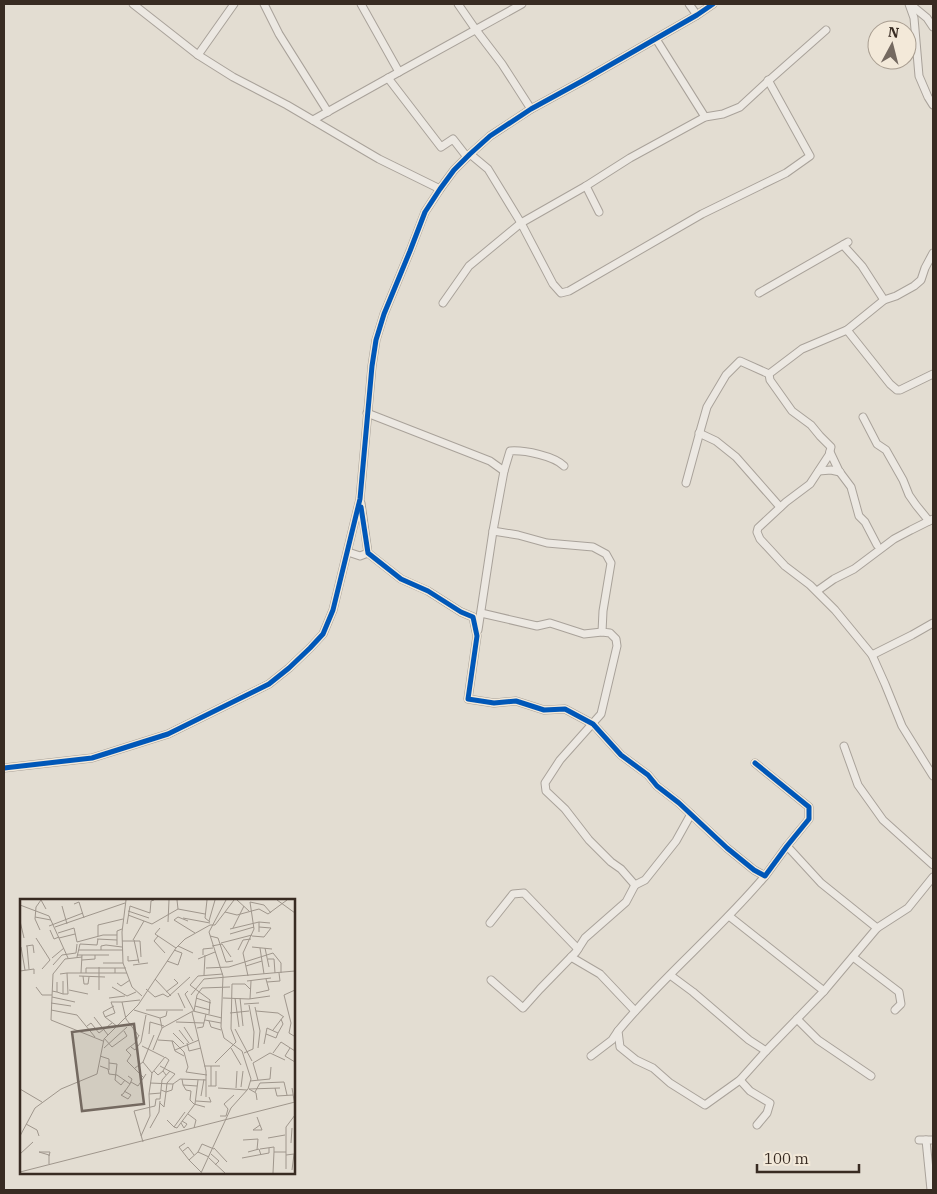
<svg xmlns="http://www.w3.org/2000/svg" width="937" height="1194" font-family="'IBM Plex Serif',serif">
<style>
.lines{fill:none;stroke-linecap:round;stroke-linejoin:round}
.minor-casing{stroke:#a9a29a;stroke-width:9}
.minor{stroke:#ece8e2;stroke-width:7}
.cycleway-casing{stroke:#f3e9d9;stroke-width:8}
.cycleway{stroke:#0057b8;stroke-width:5}
.inset-road{fill:none;stroke:#9f968c;stroke-width:1}
.view{fill:#746960;fill-opacity:0.15;stroke:#746960;stroke-width:2.5}
.inset-edge{fill:none;stroke:#382b22;stroke-width:2.5}
</style>
<rect width="100%" height="100%" fill="#e3ddd2"/>
<g class="lines">
<g class="minor-casing">
<g id="minor">
<polyline points="133,4 198,55 233,77 287,105 379,159 440,189"/>
<polyline points="264,4 279,34 328,112"/>
<polyline points="361,4 399,72 522,4"/>
<polyline points="458,4 476,30 502,64 531,109"/>
<polyline points="689,4 697,15"/>
<polyline points="909,4 914,18 919,76 928,97 933,105"/>
<polyline points="910,4 927,18 933,27"/>
<polyline points="656,39 705,117"/>
<polyline points="198,55 234,4"/>
<polyline points="388,78 441,147 453,139 467,157"/>
<polyline points="313,120 399,72"/>
<polyline points="470,154 488,169 521,223 553,284 561,293 569,291 702,214 786,173 810,156 768,80"/>
<polyline points="586,186 599,212"/>
<polyline points="843,245 862,266 884,300"/>
<polyline points="933,253 925,268 921,280 914,286 896,296 884,300 847,330 802,349 769,374 770,380 792,411 811,425 820,436 831,447 829,455 810,484 786,502 758,528 757,532 760,539 785,566 810,585 835,610 872,655 885,684 902,726 933,776"/>
<polyline points="759,293 848,242"/>
<polyline points="443,303 469,266 521,223 586,186 630,158 705,117 723,114 740,107 766,83 826,30"/>
<polyline points="847,330 890,384 897,390 900,390 933,374"/>
<polyline points="367,413 490,461 504,471 493,531 478,630"/>
<polyline points="863,417 877,444 886,450 903,480 909,495 916,505 929,521"/>
<polyline points="699,433 716,441 736,457 780,507"/>
<polyline points="830,452 839,471 851,487 859,516 865,522 877,545"/>
<path d="M504 471 510 451C525 450 554 456 564 466"/>
<polyline points="819,471 831,470 840,472"/>
<polyline points="686,483 701,428 707,407 726,375 740,361 769,374"/>
<polyline points="361,503 368,553 401,579 428,591 461,612 473,617 477,636 468,699 494,703 516,701 544,710 565,709 593,724 621,755 648,775 657,786 679,803 727,848 754,870 765,876 787,846 809,819 809,807 755,763"/>
<polyline points="493,531 518,535 547,543 593,547 606,554 611,563 603,611 602,632 610,633 616,639 617,646 601,714 560,760 545,783 546,791 565,809 589,840 611,862 621,869 635,885 645,880 676,841 691,814"/>
<polyline points="348,552 360,556 368,553"/>
<polyline points="817,591 834,579 854,569 894,539 911,530 933,519"/>
<polyline points="481,613 537,626 550,623 584,634 602,632"/>
<polyline points="872,655 912,635 933,623"/>
<polyline points="844,746 858,785 883,820 933,865"/>
<polyline points="4,768 92,758 168,734 269,684 289,668 310,648 323,634 333,610 360,499 372,366 376,340 384,314 410,251 425,212 440,189 454,170 470,154 490,136 531,109 584,80 697,15 713,4"/>
<polyline points="787,846 821,883 877,928 908,908 933,877"/>
<polyline points="729,916 824,991"/>
<polyline points="490,923 513,894 524,893 578,949"/>
<polyline points="571,957 600,974 635,1011"/>
<polyline points="853,957 899,992 901,1004 895,1010"/>
<path d="M670 975 693 992 749 1040 766 1051 740 1080 705 1105 670 1083 653 1068 636 1060 620 1047 618 1031C663 976 719 931 765 876"/>
<polyline points="491,980 523,1008 540,989 576,952 585,938 626,902 635,885"/>
<polyline points="797,1019 818,1040 871,1076"/>
<polyline points="766,1051 824,991 877,928"/>
<polyline points="591,1056 612,1040 618,1031"/>
<polyline points="740,1080 750,1091 770,1103 767,1113 757,1125"/>
<polyline points="919,1140 933,1140"/>
<polyline points="926,1140 931,1190"/>
</g>
</g>
<use href="#minor" class="minor"/>
<g class="cycleway-casing">
<g id="cycleway">
<polyline points="361,507 368,553 401,579 428,591 461,612 473,617 477,636 468,699 494,703 516,701 544,710 565,709 593,724 621,755 648,775 657,786 679,803 727,848 754,870 765,876 787,846 809,819 809,807 755,763"/>
<polyline points="4,768 92,758 168,734 269,684 289,668 310,648 323,634 333,610 360,499 372,366 376,340 384,314 410,251 425,212 440,189 454,170 470,154 490,136 531,109 584,80 697,15 713,4"/>
</g>
</g>
<use href="#cycleway" class="cycleway"/>
</g>
<g transform="translate(20 899)">
<rect width="275" height="275" fill="#e3ddd2"/>
<path class="inset-road" d="M106 1 102 33 103 64 112 88 122 97M157 1 158 10 185 15M187 1 185 19 190 23M214 1 205 13 217 16 239 10 248 15 267 1M217 1 229 12M257 1 275 14M54 5 59 3 64 19M0 6 29 17 48 59M42 7 47 25M108 12 129 19M108 16 132 25 158 10M15 18 31 21M163 19 190 24M0 22 4 39M168 22 158 18 154 21 175 34M189 22 195 1M148 23 149 1M107 25 110 7 130 14 131 2 134 1M29 27 63 14M35 28 105 4M140 29 135 35 156 49M213 29 224 7M210 30 239 23M20 31 15 20 16 8 21 1 26 10M30 31 34 40 39 38M239 33V23L250 24M38 34 54 29 57 43 83 36H97M210 35 234 28M78 37V26L103 20M138 37 134 42 145 54M190 37 198 39 206 63 213 62M232 37 244 38 251 29 239 28M16 39 30 61 22 70M39 39 55 35M77 40 97 41M113 41 124 22M114 41 119 64M102 42H120L121 58M201 44 232 36M97 46V32L102 30M6 47 13 46 14 54M7 47 9 70M158 47 173 54M192 47 202 45 211 58M1 48 5 71M232 48 252 50M240 49 244 75M245 49 249 68M59 51H103M81 51V47L86 46 102 48M218 51 223 41 231 40M253 54 261 64V74M57 56H89M183 56V50L193 49M108 57V62L119 61M57 58 60 45 77 46 78 40M62 58 45 60 33 75 31 121 83 142M32 59 44 49M178 60 195 53M248 60H254L255 74M62 61 75 60V56M147 62 158 66 162 54 154 51M83 64H103M33 66 42 56 56 54 57 45M113 66 128 64M226 67 242 62M95 69V74H107M186 69 209 68 253 54M0 72 14 70V75M47 74H95M61 74 62 56M66 74V69H106M40 75 47 74 48 95H43M184 76 185 56M59 77 85 78M63 77 64 85H68L69 78M228 77 223 54 234 30 230 3 244 6 251 14M135 80 151 97M227 82 251 79M247 83 260 82 259 74M97 84 101 87 110 81M212 85H225L230 90M16 88 22 96H32M92 88 107 97 116 93M126 90 135 98 143 95 148 98 170 78M49 91 68 95M79 91V68M32 92 37 93V83M168 92 165 95 174 112M37 93 43 95V82M146 93 158 84 154 80M158 94 165 109M236 94 249 91 246 80M171 96 184 80 275 72M32 98 55 103M89 99 105 97M176 99 191 104M203 99 229 100 250 97M215 99 219 128M220 99 223 127M230 100 231 82M31 104 51 107M224 105 239 104M175 107 190 111M235 108 240 132 238 149M31 111 57 116 75 138M114 111 140 119 146 117 147 112M126 111H163M174 112 177 96 182 89 210 88M236 112 258 114 264 118M172 113 186 172V198M210 114 229 112M189 115 190 101 170 86 178 77 203 75M74 118 88 136M85 118 83 113 94 107M106 120 102 103 120 101M106 120 119 137M185 121 201 124M189 122 191 128 201 131M156 123 184 124M67 127 71 124 79 134 92 124M98 128 85 118 95 114 91 103H102M164 128 173 142M142 129 173 112 202 119M177 129 183 128 186 115M215 130 232 162M159 131 169 144M253 131 263 118M153 134 164 145M129 135 130 123 144 127M246 135 256 139 258 134M119 136 115 144 106 151 111 156 107 162 124 179M274 137 269 134 271 124 264 96 275 91M84 139 92 148 107 137 104 132M138 141 153 142 164 153 168 168 166 173 187 176M152 142 155 152 164 157M167 144 169 152 181 149M244 145 247 129 258 134 263 125 261 120M122 147 144 158M111 148 115 151 121 143 126 116M84 149 107 128M211 149 221 166M270 149 265 157 275 163M133 151 142 129 140 119M155 151 179 141M224 154 233 150 234 133 229 106M253 154 261 143 275 152M80 157 89 160V171M123 163 132 174 129 195 141 194M89 164 97 165 95 181 101 186 105 181M195 164 216 143 211 130 212 85M80 167 88 170 89 175 97 176 110 185 112 180 108 177M140 167 155 175 147 184 146 193 141 191M184 167H200M115 169 123 163 134 136M134 172 138 176 143 172 146 176M132 174 145 158 149 161 143 172M162 180 163 186 177 187M238 181 233 164 250 154 265 161M230 182 250 180 251 168M111 183 118 187 126 175M130 184 153 185 160 180 186 181M163 186 166 191 171 192 170 201 174 205 185 208M188 187H196V172M191 187V167M221 188 223 172M198 189 227 191M216 189 217 172M255 189 257 197 273 196M272 189 275 207M0 190 22 203M229 190 260 189M229 190 236 194 237 201M104 192 111 196 108 200 101 196 103 195 110 185M235 193 240 184 264 183 267 196M181 197 184 180M176 202 191 203 189 198M140 204 144 208 146 193 152 191 153 185M168 215 176 221 174 229M200 217H206L208 210 204 205 214 196M237 218 240 226 233 231H242L240 226M147 221 154 228 165 213M161 224 164 229 167 225 162 222M6 225 17 231 19 237M154 228 157 229 175 205 178 181M130 229 139 213 140 202M0 237 15 209 41 190 77 175 84 140 118 106 156 49 165 40 190 26H195L205 13M121 237 130 217 129 195M248 239 265 236M223 241 238 240 237 251M123 243 114 212 135 207 136 200H140L142 181 150 172M165 244 159 248 169 261 178 253 189 258M271 244 272 229M194 249 207 263M240 250 254 248V253M163 252 168 248 174 256M19 253 29 256V265M19 253H30L29 257M178 253 182 245 194 250M228 253 239 250 241 256M0 255 13 243M191 255 199 262 195 266M266 256 274 255 272 271M189 259 205 274M222 259 249 254V249M169 261 181 273M266 270V228L275 216M0 273 275 203M181 274 211 209 228 190 231 180 222 152 204 139 201 128 203 77 189 33 206 1M253 274 254 253H266"/>
<path class="view" d="M114 125 124 205 62 212 52 133Z"/>
<rect width="275" height="275" class="inset-edge"/>
</g>
<rect width="937" height="1194" fill="none" stroke="#382b22" stroke-width="10"/>
<g transform="translate(892 45) rotate(7)"><circle r="24" fill="#f3e9d9" stroke="#a89d90"/>
<path d="M0-4L9 19L0 12L-9 19Z" fill="#746960"/>
<text y="-8" font-size="14" font-weight="bold" text-anchor="middle" fill="#382b22">N</text>
</g>
<path d="M757 1164v8h102v-8" fill="none" stroke="#382b22" stroke-width="2.5"/>
<text x="764" y="1164" font-size="15" fill="#382b22" stroke="#f3e9d9" stroke-width="4" paint-order="stroke">100 m</text>
</svg>
